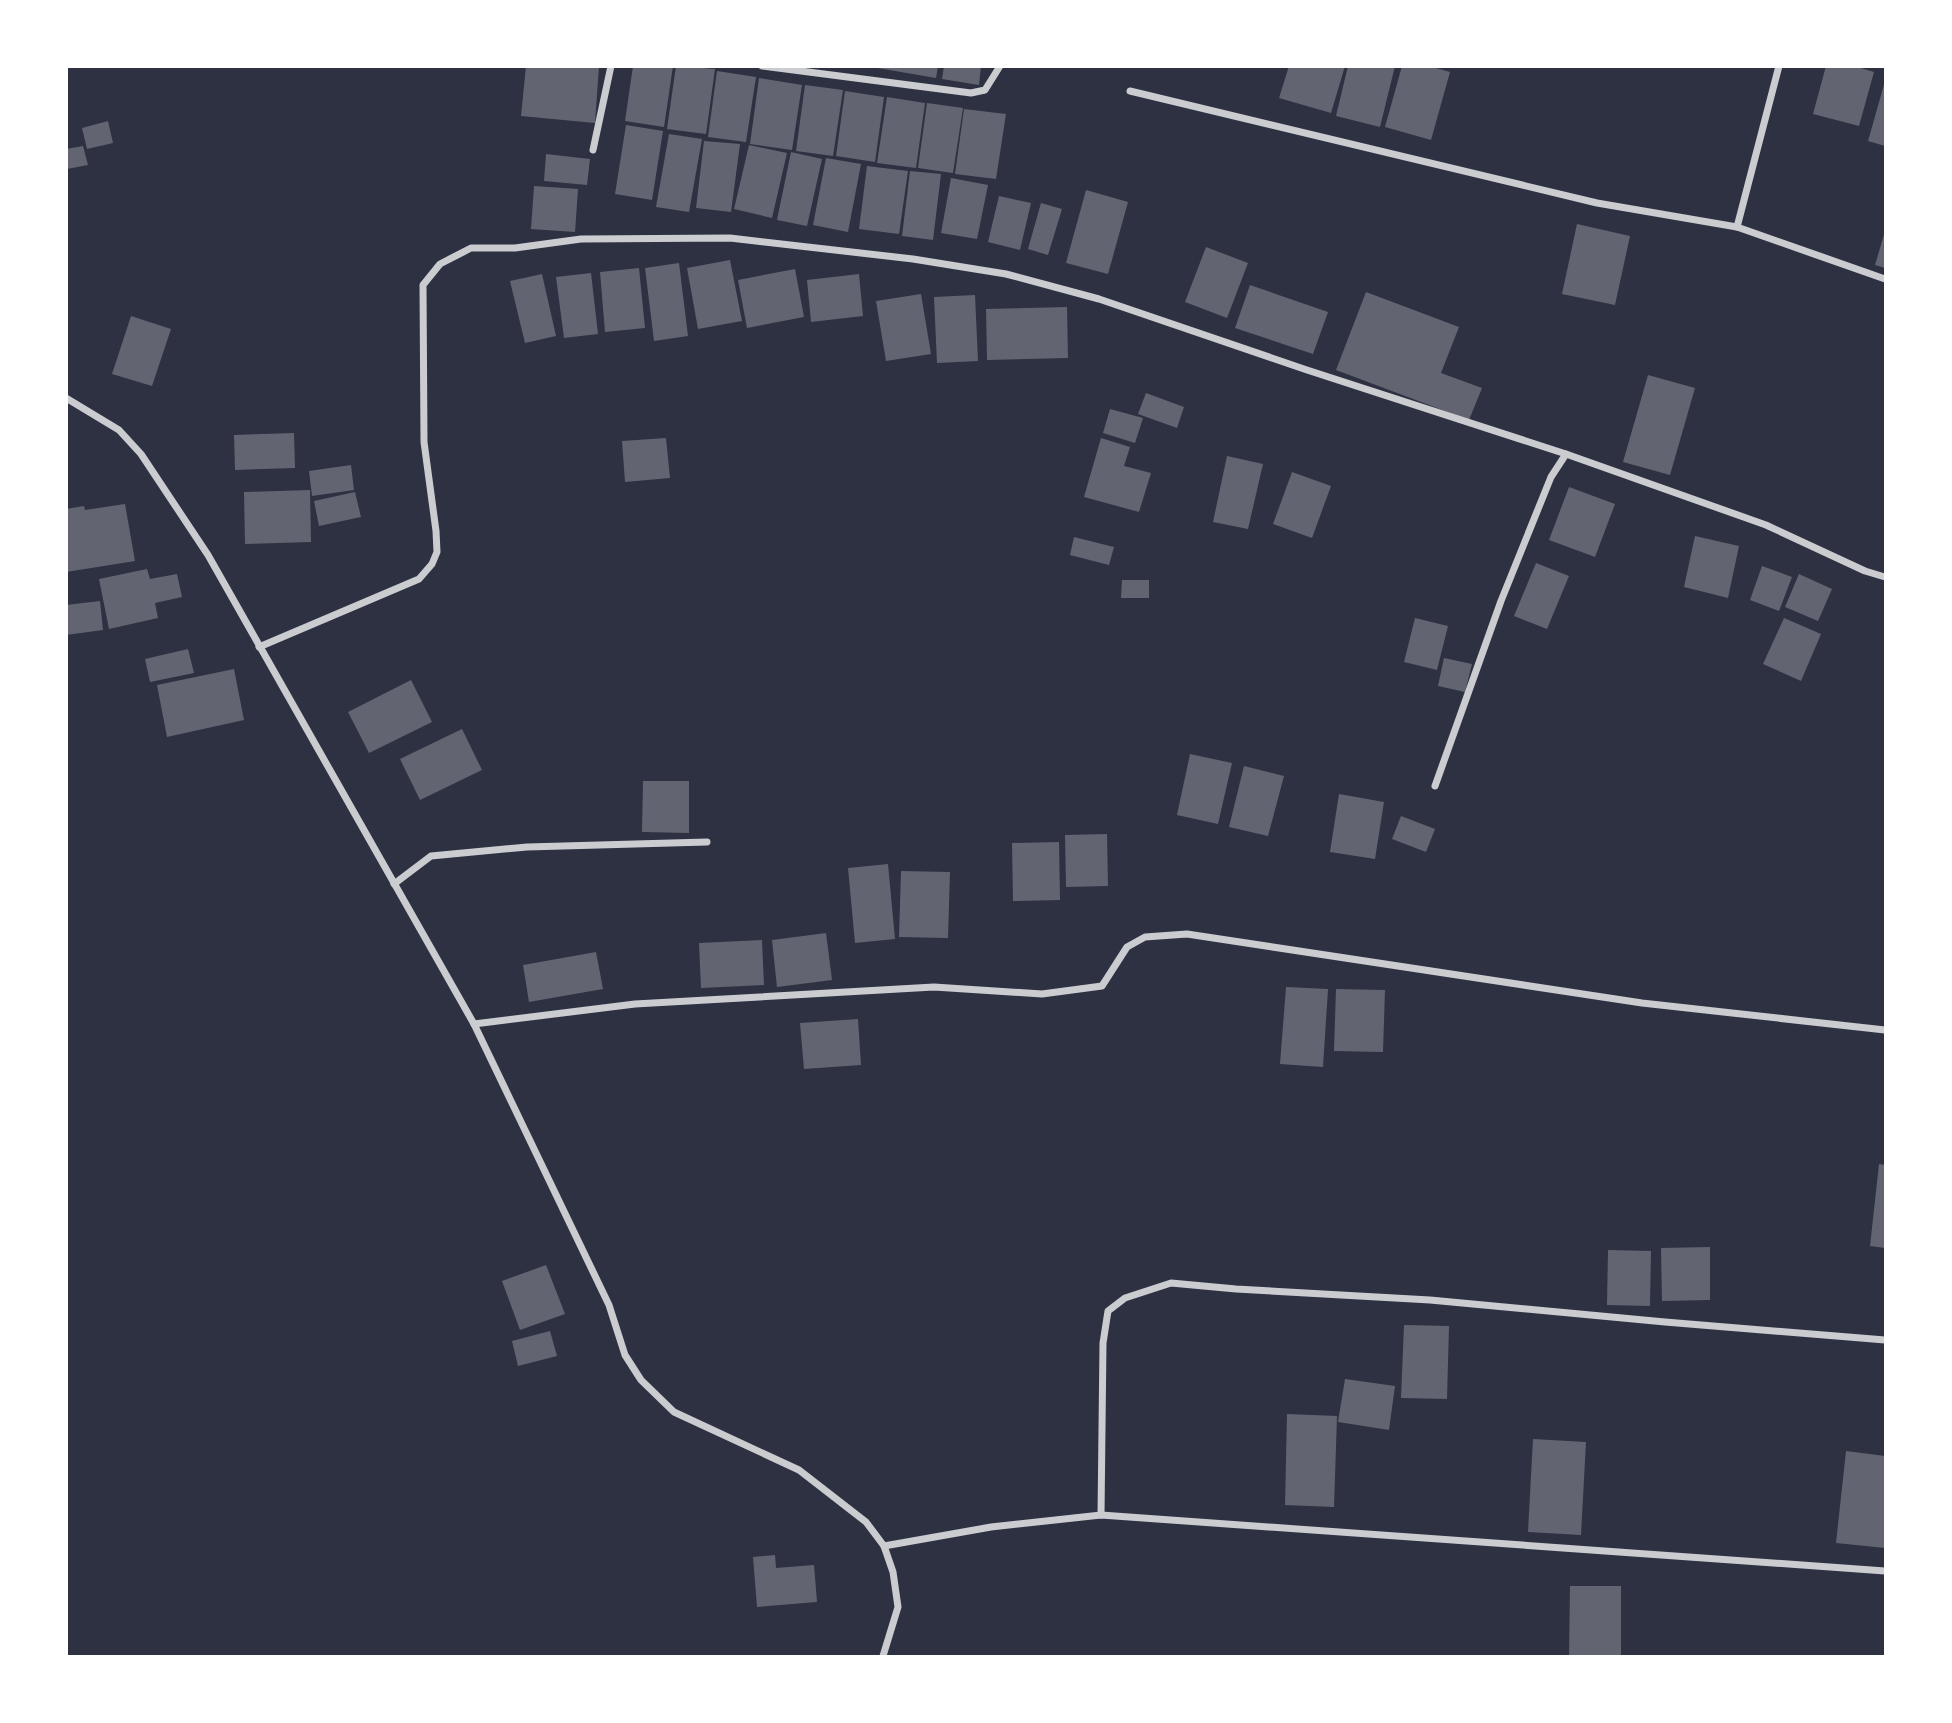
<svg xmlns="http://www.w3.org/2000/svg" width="1952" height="1723" font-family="Lato,sans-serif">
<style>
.building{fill:#626471}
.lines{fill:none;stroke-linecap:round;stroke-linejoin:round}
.minor{stroke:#caccd0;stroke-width:7}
</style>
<rect width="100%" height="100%" fill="#2d3142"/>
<g class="building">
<polygon points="526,66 599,66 595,123 521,116"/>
<polygon points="633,66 673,66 664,127 625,121"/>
<polygon points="676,66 715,69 706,134 667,129"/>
<polygon points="866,66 938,66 936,78"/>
<polygon points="944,66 981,66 979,85 942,79"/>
<polygon points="1289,66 1345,66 1331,113 1279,98"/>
<polygon points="1348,66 1395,66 1380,127 1336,116"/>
<polygon points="1402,66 1429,66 1450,72 1431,140 1385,127"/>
<polygon points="1826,66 1854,66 1874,72 1859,126 1813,114"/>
<polygon points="717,71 756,77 746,142 708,137"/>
<polygon points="759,78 802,85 792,150 750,144"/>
<polygon points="1885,81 1885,146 1868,141"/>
<polygon points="805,85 843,90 833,156 796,151"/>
<polygon points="845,91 884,97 875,162 836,156"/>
<polygon points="887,97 925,103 916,168 877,163"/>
<polygon points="927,103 963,108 953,173 918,168"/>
<polygon points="964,109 1006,114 996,179 955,174"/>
<polygon points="108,121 113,143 87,149 82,128"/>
<polygon points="626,125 663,131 652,200 615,194"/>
<polygon points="669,134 702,139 689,212 656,207"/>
<polygon points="704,141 740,144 731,212 696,208"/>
<polygon points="749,145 787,153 772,218 734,209"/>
<polygon points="83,146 88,165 67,169 66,149"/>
<polygon points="791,152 822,159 807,226 777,220"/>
<polygon points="546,154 590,159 587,185 544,181"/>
<polygon points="826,158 861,164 848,232 813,225"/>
<polygon points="867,166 908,171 899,234 859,229"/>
<polygon points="910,171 941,174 933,240 902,236"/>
<polygon points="951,178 988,185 977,239 941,233"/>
<polygon points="534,186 578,189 575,232 531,229"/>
<polygon points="1086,190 1128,202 1108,274 1066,263"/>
<polygon points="999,196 1031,203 1020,250 988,242"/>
<polygon points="1041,203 1062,209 1048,255 1028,249"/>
<polygon points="1577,224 1630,236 1615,305 1562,294"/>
<polygon points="1885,231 1885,268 1875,265"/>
<polygon points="1206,247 1248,263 1227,318 1185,302"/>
<polygon points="730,260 742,321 698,329 687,268"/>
<polygon points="679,263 688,336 654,341 645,268"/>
<polygon points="639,268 645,328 605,332 600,272"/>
<polygon points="795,269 804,317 747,328 738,280"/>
<polygon points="591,273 598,334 564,338 556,277"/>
<polygon points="542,274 556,336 525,343 510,281"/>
<polygon points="859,274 863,316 811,322 807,280"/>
<polygon points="1250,285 1328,312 1313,354 1235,328"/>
<polygon points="1366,292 1459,327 1441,373 1482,388 1469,420 1336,370"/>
<polygon points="921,294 931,354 886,361 876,301"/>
<polygon points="975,295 978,361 937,363 934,297"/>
<polygon points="1067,307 1068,358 987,360 986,309"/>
<polygon points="131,316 171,329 152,386 112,374"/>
<polygon points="1648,375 1695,388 1670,475 1623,462"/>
<polygon points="1146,393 1184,407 1177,428 1138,414"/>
<polygon points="1110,409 1143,418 1135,443 1103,433"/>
<polygon points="294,433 295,468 235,470 234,435"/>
<polygon points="666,438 670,478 625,482 622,441"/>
<polygon points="1101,438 1130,447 1124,466 1151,473 1139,512 1084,497"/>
<polygon points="1227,456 1263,464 1248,529 1213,522"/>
<polygon points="351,465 354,490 312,496 309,471"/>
<polygon points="1292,472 1331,486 1312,538 1273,524"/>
<polygon points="1569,487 1615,504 1595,557 1549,540"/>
<polygon points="310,490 311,542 245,544 244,492"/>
<polygon points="355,492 361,517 319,526 314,501"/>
<polygon points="125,504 135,561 66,572 66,509 84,506 85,510"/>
<polygon points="1695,536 1739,546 1728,598 1684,587"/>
<polygon points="1074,537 1114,547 1109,565 1070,555"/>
<polygon points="1536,563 1569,576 1547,629 1514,616"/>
<polygon points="1762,566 1792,577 1779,611 1750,600"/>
<polygon points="147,569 150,579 177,574 182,597 155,603 158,618 109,629 99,579"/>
<polygon points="1799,574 1832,589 1818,621 1785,607"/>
<polygon points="1122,580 1149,580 1149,598 1121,598"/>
<polygon points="100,601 103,630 66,635 66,605"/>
<polygon points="1415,618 1448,626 1437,670 1404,662"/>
<polygon points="1784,618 1821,634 1801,681 1763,664"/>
<polygon points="188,649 194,673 150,682 145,659"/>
<polygon points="1444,658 1472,664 1465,692 1438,686"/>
<polygon points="234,669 244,720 167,737 157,685"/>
<polygon points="411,680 432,722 369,753 348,712"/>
<polygon points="462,729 482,770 420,800 400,759"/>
<polygon points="1190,754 1232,763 1218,824 1177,815"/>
<polygon points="1244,766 1284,776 1268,836 1229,827"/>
<polygon points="643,781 689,781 689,833 642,832"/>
<polygon points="1339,794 1384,802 1375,859 1330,852"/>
<polygon points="1401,816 1435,829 1426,852 1392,839"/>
<polygon points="1107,834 1108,886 1066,887 1065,835"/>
<polygon points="1059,842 1060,900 1013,901 1012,843"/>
<polygon points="888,864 895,939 855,943 848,868"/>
<polygon points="901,871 950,872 948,938 899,937"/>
<polygon points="826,933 832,980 777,987 772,940"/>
<polygon points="762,940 764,985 701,988 699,943"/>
<polygon points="596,952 603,989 529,1002 523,965"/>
<polygon points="1286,987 1328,989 1323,1067 1280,1064"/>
<polygon points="1336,989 1385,990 1383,1052 1334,1051"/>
<polygon points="858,1019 861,1065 804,1069 800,1023"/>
<polygon points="1879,1164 1885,1165 1885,1248 1870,1246"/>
<polygon points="1710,1247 1710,1300 1662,1301 1661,1248"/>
<polygon points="1608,1250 1651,1251 1650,1306 1607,1305"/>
<polygon points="546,1265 565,1314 520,1330 502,1281"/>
<polygon points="1404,1325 1449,1326 1447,1399 1401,1398"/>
<polygon points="550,1331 557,1356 518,1366 512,1341"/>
<polygon points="1345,1379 1395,1386 1389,1430 1338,1422"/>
<polygon points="1287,1414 1337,1416 1334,1507 1285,1505"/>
<polygon points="1533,1439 1586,1442 1581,1535 1528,1532"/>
<polygon points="1846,1451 1885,1456 1885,1548 1836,1543"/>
<polygon points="775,1555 776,1568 814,1565 817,1602 757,1607 753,1557"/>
<polygon points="1570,1586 1621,1586 1621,1656 1569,1656"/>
</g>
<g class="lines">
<g class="minor">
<polyline points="762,66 971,93 985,90 1000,66"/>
<polyline points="1130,91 1597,203 1737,227 1885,279"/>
<polyline points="593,150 611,66"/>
<polyline points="1737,227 1779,66"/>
<polyline points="66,398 119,430 141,454 208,555 474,1024 609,1305 625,1355 641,1380 674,1412 799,1470 866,1522 884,1546 893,1572 898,1607 883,1656"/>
<polyline points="259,647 419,579 432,564 437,552 436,531 424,442 423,285 440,264 471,248 515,248 581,239 730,238 913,259 1006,274 1099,299 1307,370 1566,454"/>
<polyline points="1435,786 1501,601 1551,477 1566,454 1766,525 1865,571 1885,577"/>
<polyline points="394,884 431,856 527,847 707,842"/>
<polyline points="474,1024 635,1004 934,987 1042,994 1102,986 1127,947 1145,937 1187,934 1642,1003 1885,1030"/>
<polyline points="1101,1515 1103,1343 1108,1311 1125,1298 1171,1283 1236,1289 1430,1300 1665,1322 1885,1340"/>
<polyline points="884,1546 991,1527 1101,1515 1885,1571"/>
</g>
</g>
<rect width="1952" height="1723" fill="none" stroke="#ffffff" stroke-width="136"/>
</svg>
